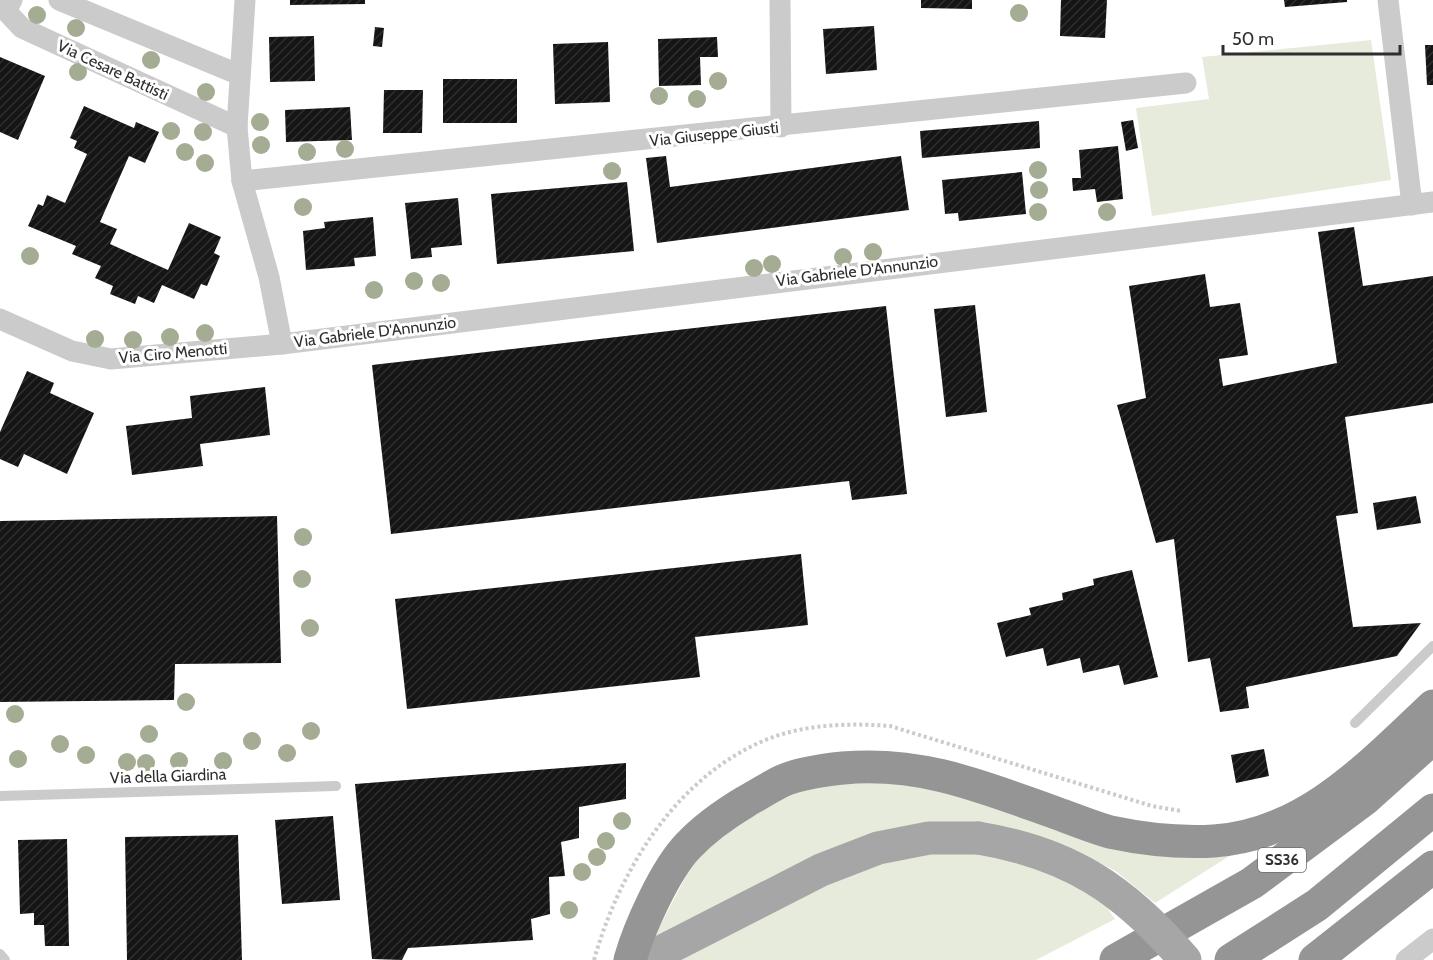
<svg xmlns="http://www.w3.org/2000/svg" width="1433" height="960" font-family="Cabin,sans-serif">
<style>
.grass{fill:#e7ebdb}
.building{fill:url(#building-hatch)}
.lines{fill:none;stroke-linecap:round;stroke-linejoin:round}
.path{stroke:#cbcbcb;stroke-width:4;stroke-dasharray:3 3;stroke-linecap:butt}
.lane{stroke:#cbcbcb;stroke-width:10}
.street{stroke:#cbcbcb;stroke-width:21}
.primary{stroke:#a6a6a6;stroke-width:33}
.highway{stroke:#959595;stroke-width:33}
.primary-bridge{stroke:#a6a6a6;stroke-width:33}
.tree{fill:#a4ad93}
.labels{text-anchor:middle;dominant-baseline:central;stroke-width:6;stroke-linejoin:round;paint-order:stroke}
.shield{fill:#fff;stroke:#6d6d6d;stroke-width:1.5}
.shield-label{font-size:15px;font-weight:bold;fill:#2e2e2e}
.street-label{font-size:16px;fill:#2e2e2e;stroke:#fff}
</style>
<defs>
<pattern id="building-hatch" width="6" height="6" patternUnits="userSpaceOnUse" patternTransform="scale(1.5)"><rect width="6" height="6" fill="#151515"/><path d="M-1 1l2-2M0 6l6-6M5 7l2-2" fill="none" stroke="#2f2f2f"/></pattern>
</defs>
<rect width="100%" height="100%" fill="#fff"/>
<g class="grass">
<polygon points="1371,40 1391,180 1152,216 1136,108 1209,99 1202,57"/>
<polygon points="895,774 1231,855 1155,903 1117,872 1076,850 970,824 651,943 687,874 705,850 737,823 783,793"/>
<polygon points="970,849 1016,857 1099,896 1115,919 1036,960 668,960 896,852"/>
</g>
<g class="building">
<polygon points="290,0 365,0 365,4 290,5"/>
<polygon points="921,0 972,0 972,9 921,8"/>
<polygon points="1061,0 1107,0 1105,38 1060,36"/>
<polygon points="1284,0 1347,0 1347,2 1285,7"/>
<polygon points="874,26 877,70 826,74 823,29"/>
<polygon points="375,27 384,28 382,47 373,46"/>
<polygon points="314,36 315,81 270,82 269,37"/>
<polygon points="717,37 718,57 700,57 701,85 659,86 658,39"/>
<polygon points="608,42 610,102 555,104 553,44"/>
<polygon points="1425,45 1433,45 1433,85 1427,85"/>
<polygon points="0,57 45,76 18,140 0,132"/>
<rect x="443" y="79" width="74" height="44"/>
<polygon points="384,90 423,90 422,133 383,133"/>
<polygon points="84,106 134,128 136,122 159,132 145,163 129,156 100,222 117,229 110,244 168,270 189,223 221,237 214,253 220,256 207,286 201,284 194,299 162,285 154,303 138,296 135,304 110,294 113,286 95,278 101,266 72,254 76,246 28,226 38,204 43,206 47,195 65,203 87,154 74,148 77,141 70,138"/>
<polygon points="350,107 352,140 286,142 285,110"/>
<polygon points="1133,120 1138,148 1126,151 1121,122"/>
<polygon points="1039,121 1040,148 922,158 920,131"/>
<polygon points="1118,146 1123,199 1097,202 1095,189 1073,191 1072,178 1081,178 1079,150"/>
<polygon points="666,156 670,187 901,156 909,210 657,243 646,158"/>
<polygon points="1022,172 1026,214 959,221 958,213 945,214 942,180"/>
<polygon points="627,182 634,251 497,264 491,194"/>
<polygon points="458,198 462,245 431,248 432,257 411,259 405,203"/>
<polygon points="373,217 376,256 354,258 355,266 306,270 303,231 325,228 324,222"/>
<polygon points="1354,227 1363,286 1433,276 1433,403 1345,417 1358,513 1336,516 1353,627 1421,623 1397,656 1246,687 1249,708 1220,712 1210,658 1188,662 1174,539 1156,543 1117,405 1146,398 1129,286 1205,274 1210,307 1240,303 1248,355 1219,359 1223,386 1337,363 1318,232"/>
<polygon points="975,305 987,412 946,417 934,309"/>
<polygon points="886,306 907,494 852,500 849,481 391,534 372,365"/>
<polygon points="27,371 54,383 50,393 94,413 67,474 24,454 18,467 0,459 0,432"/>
<polygon points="265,387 270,435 200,444 203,466 132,475 126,426 192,418 190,396"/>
<polygon points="1416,496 1421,523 1377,530 1373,503"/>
<polygon points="277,516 281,663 175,664 174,700 0,702 0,521"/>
<polygon points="801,554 808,625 695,637 700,677 407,709 395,599"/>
<polygon points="1132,570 1158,677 1124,685 1119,665 1083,673 1080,658 1047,666 1043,648 1006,657 997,623 1031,615 1029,608 1063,600 1062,593 1094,585 1093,579"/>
<polygon points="1264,749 1269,776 1236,783 1231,755"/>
<polygon points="626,763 626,799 579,807 579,838 561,842 565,876 549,877 550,914 531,919 533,940 408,948 402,960 372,959 355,784"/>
<polygon points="333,816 340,900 282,904 275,820"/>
<polygon points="238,835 242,960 127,960 125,837"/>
<polygon points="67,839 69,946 45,946 44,925 34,925 34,913 20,914 18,840"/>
</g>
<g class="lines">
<path class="path" d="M594 960C620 868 679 772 773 737 810 724 851 723 890 726L1152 806 1182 811"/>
<g class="lane">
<polyline points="1355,723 1433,646"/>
<polyline points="0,796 336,786"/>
<polyline points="0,954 5,960"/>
</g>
<g class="street">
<polyline points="12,0 6,11 22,28 237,127"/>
<polyline points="59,0 240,75"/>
<polyline points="245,0 237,127 242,181 269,277 282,344"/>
<polyline points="780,0 781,127"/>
<polyline points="1388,0 1412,205"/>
<polyline points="242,181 1186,83"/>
<polyline points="0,319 72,351 111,359 282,344 1433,202"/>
<polyline points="1406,960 1433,939"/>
</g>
<polyline class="primary" points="645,960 821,870 878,848 929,838 978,838"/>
<g class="highway">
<path d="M630 960C639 928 665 870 688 846 704 829 725 814 745 802 757 795 770 787 782 781 800 773 824 770 843 768 922 761 983 787 1056 813 1073 819 1092 827 1110 832 1143 839 1180 843 1214 841 1306 835 1370 765 1433 706"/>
<polyline points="1116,960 1252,883 1365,799 1433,738"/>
<polyline points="1231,960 1317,905 1433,810"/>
<polyline points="1315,960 1433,867"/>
</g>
<path class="primary-bridge" d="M978 838C1070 853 1125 890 1185 960"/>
</g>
<g class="tree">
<circle cx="1019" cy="13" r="9"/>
<circle cx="37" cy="15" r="9"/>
<circle cx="76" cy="28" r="9"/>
<circle cx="151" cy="60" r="9"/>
<circle cx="78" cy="72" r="9"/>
<circle cx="718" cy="81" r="9"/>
<circle cx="206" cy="92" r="9"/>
<circle cx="659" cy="96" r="9"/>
<circle cx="697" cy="99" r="9"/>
<circle cx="260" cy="122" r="9"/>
<circle cx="171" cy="131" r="9"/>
<circle cx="203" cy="132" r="9"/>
<circle cx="261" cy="145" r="9"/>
<circle cx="345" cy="149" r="9"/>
<circle cx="185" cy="152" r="9"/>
<circle cx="307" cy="152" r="9"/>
<circle cx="205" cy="163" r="9"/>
<circle cx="1038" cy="170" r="9"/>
<circle cx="612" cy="171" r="9"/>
<circle cx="1039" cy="190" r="9"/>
<circle cx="303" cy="207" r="9"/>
<circle cx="1038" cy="212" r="9"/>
<circle cx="1107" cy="212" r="9"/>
<circle cx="873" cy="252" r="9"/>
<circle cx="30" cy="256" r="9"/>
<circle cx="843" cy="257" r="9"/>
<circle cx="772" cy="264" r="9"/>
<circle cx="754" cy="268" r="9"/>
<circle cx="414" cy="281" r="9"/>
<circle cx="441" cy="283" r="9"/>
<circle cx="374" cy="290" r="9"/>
<circle cx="205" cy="333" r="9"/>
<circle cx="170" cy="337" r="9"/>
<circle cx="95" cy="339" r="9"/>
<circle cx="133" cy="340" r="9"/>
<circle cx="303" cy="537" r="9"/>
<circle cx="302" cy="579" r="9"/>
<circle cx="310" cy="628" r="9"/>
<circle cx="186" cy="702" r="9"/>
<circle cx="15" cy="714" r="9"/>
<circle cx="311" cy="731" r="9"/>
<circle cx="149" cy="734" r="9"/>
<circle cx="252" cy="741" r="9"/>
<circle cx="60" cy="744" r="9"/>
<circle cx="287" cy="753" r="9"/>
<circle cx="86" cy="755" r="9"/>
<circle cx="18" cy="759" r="9"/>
<circle cx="179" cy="761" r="9"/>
<circle cx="223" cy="761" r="9"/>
<circle cx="127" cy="762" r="9"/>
<circle cx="146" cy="763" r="9"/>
<circle cx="622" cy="821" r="9"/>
<circle cx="606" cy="841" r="9"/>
<circle cx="597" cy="857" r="9"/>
<circle cx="582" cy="872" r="9"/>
<circle cx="569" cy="910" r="9"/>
</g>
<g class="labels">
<rect class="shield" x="1258" y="848" width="48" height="24" rx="4.5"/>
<g class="shield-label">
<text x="1282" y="860">SS36</text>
</g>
<g class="street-label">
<text transform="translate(113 70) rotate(25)">Via Cesare Battisti</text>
<text transform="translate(714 134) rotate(-6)">Via Giuseppe Giusti</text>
<text transform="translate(857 271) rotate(-7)">Via Gabriele D'Annunzio</text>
<text transform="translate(375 332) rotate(-7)">Via Gabriele D'Annunzio</text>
<text transform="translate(173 353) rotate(-5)">Via Ciro Menotti</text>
<text transform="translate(168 776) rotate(-2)">Via della Giardina</text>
</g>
</g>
<path d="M1223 45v9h177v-9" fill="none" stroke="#2e2e2e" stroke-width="3"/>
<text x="1232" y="45" font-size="18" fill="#2e2e2e" stroke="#ffffff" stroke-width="4.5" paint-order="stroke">50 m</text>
</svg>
